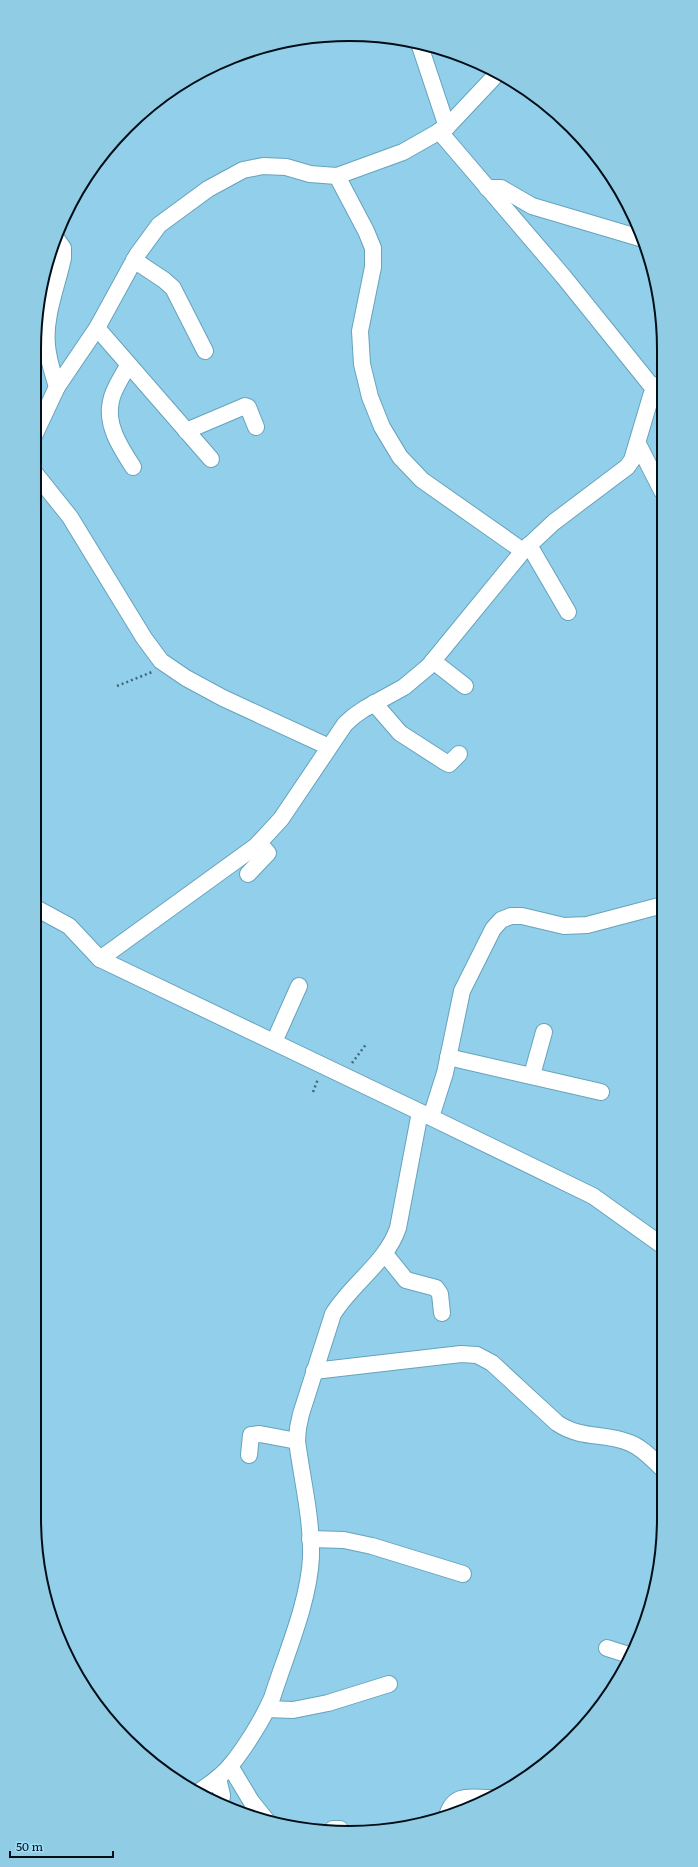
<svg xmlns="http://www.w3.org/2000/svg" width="698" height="1867" font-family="Literata,serif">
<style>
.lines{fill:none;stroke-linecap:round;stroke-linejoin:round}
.minor-casing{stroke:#66a3bd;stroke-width:18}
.path{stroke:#426577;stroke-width:2.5;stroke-dasharray:2 3;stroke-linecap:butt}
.minor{stroke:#fff;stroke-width:16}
.rim{fill:none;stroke:#000e18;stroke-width:2}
</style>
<rect width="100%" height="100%" fill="#91cfea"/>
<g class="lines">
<g class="minor-casing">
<g id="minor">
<polyline points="419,43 447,127"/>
<polyline points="439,131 563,276 654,389"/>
<polyline points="337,176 366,231 373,248 373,267 360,331 362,364 370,397 382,427 400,457 422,480 523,551"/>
<polyline points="487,188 501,188 532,206 640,238"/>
<path d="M56 238 63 248V258C57 286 44 317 47 345 48 360 53 373 57 387"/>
<polyline points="134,260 164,280 173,288 205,351"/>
<polyline points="97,328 211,459"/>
<path d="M128 365C123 376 113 389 111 401 105 425 121 448 133 467"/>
<polyline points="186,431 245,406 248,407 256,427"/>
<polyline points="34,436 57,387 97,328 137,255 159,225 208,189 243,170 263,166 286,167 310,174 337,176 403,152 447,127 496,75"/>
<polyline points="638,444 662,491"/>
<polyline points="34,472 70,517 144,638 161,661 186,678 223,698 329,747"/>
<polyline points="529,545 568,612"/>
<polyline points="433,661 465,686"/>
<polyline points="374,703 400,733 445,762 449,764 459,754"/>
<polyline points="248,874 268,853 259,843"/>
<polyline points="34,907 69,926 100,959 420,1112 593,1196 663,1246"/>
<polyline points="100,959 256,846 281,819 345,724 354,716 364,709 404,687 428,667 523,551 554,522 627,467 632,460 651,396 654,389 661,383"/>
<polyline points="274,1042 299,986"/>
<polyline points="448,1057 601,1092"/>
<polyline points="532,1075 544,1032"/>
<polyline points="431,1117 445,1073 462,991 493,929 501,920 511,916 522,916 564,926 587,925 663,905"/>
<polyline points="385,1254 406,1280 436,1288 440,1294 442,1313"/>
<path d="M314 1371 461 1354 477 1355 492 1363 557 1423C582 1440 605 1432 630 1443 643 1448 654 1461 664 1470"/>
<polyline points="249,1455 251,1435 260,1434 297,1441"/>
<polyline points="310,1539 344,1540 372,1546 463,1574"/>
<polyline points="607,1648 632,1656"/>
<polyline points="267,1709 293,1710 328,1703 389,1684"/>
<polyline points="230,1766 251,1801 267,1821"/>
<polyline points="218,1778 222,1795 221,1804"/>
<path d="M197 1793C209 1785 221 1777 230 1766 245 1748 263 1719 272 1698 286 1654 309 1602 311 1557 312 1519 302 1479 297 1441L298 1428 301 1414 333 1314C352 1283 386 1263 398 1228L420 1112"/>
<path d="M447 1816C454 1792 471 1798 491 1798"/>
<polyline points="333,1829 340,1829"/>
</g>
</g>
<g class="path">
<polyline points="117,686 152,672"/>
<polyline points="352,1063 367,1043"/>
<polyline points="313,1092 318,1079"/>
</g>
<use href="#minor" class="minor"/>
</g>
<path d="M0 0H698V1867H0ZM349 41H349A308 308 0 0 1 657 349V1518A308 308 0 0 1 349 1826H349A308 308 0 0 1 41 1518V349A308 308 0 0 1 349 41Z" fill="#91cce5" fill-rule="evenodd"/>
<path class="rim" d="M349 41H349A308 308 0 0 1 657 349V1518A308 308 0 0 1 349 1826H349A308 308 0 0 1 41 1518V349A308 308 0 0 1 349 41Z"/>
<path d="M10 1851v6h103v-6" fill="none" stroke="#000e18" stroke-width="2"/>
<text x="16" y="1851" font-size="12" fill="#000e18" stroke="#9edcf7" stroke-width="3" paint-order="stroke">50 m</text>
</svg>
